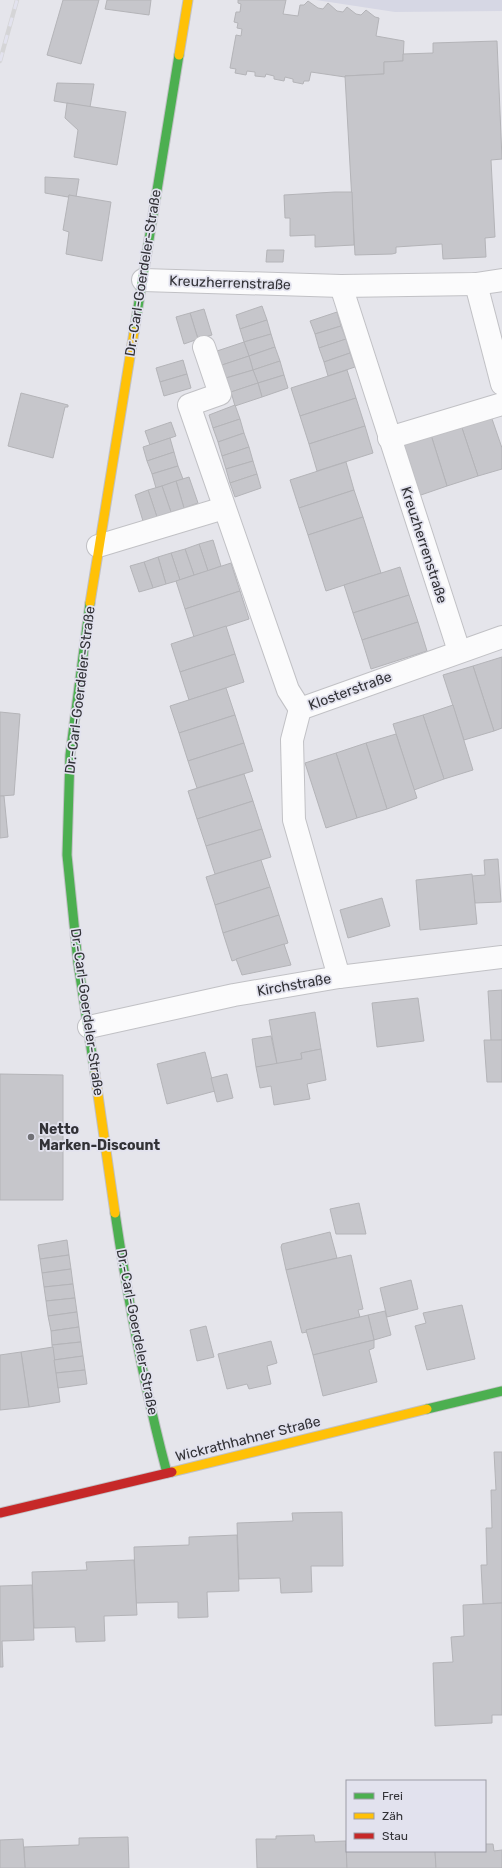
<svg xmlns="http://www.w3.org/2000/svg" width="502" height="1868" font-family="Rubik,sans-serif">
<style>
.built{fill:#d6d7e4}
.building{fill:#c6c6cb;stroke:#b4b4b8}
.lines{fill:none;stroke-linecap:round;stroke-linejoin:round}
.street-casing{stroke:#c1c1c5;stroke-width:24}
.fast-casing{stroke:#c1c1c5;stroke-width:11}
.slow-casing{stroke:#c1c1c5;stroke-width:11}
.jam-casing{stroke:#c1c1c5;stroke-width:11}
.street{stroke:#fbfbfc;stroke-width:22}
.fast{stroke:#4caf50;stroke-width:9}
.slow{stroke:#ffc107;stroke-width:9}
.jam{stroke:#c62828;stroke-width:9}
.rail-casing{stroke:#d5d5d7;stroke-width:4.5}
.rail{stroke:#e2e2ee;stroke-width:3;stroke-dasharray:9;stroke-linecap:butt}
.poi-dot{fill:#717176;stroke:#e2e2ee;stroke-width:1.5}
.labels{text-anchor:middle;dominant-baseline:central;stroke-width:3.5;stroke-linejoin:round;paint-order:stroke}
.street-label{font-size:14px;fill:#323237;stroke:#e2e2ee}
.poi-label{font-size:14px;font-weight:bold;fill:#323237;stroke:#e2e2ee;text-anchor:start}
</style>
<rect width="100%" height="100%" fill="#e5e5eb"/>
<polygon class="built" points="316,0 502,0 502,11 395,12"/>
<g class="building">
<polygon points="63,0 99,0 81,64 47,55"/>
<polygon points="107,0 151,0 149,15 105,9"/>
<polygon points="238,0 286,0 283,14 298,16 300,5 304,5 308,1 318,8 323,9 328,3 337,11 343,12 347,7 356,14 361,15 366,10 375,17 379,18 376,36 404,41 403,61 384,62 384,74 345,76 345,77 311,72 309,81 304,81 303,84 293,82 293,79 285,77 284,81 274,79 274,76 266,74 265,77 255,76 255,72 247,71 246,75 235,73 236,69 230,68 236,35 241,36 242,29 237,28 238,23 234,22 236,12 240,12 241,4 238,3"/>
<polygon points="497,41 502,159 491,160 495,237 485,238 486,257 443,259 442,244 396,247 396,253 392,254 355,255 345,76 384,74 384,62 403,61 403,54 433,53 433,43"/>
<polygon points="57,83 94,84 90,107 54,101"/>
<polygon points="67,103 126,112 117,165 74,157 78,130 65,118"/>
<polygon points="45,177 79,179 76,197 69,195 68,197 45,193"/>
<polygon points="335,192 352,192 354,245 315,247 315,235 290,236 290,218 285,218 284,195"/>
<polygon points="69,195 111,202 102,261 66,254 69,232 63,230"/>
<polygon points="267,250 284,250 283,262 266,262"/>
<polygon points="262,306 267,320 240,329 236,315"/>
<polygon points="204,309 212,335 198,339 190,313"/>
<polygon points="337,312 341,326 315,334 310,321"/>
<polygon points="190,313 198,339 184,344 176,317"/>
<polygon points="267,320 271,334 244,342 240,329"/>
<polygon points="341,326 346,339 319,348 315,334"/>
<polygon points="271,334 275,347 249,356 244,342"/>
<polygon points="346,339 350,353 324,362 319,348"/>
<polygon points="244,342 249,356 222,365 217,351"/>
<polygon points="275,347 280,361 253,370 249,356"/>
<polygon points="350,353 355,367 328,376 324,362"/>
<polygon points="249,356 253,370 226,378 222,365"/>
<polygon points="183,360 187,374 160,382 156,368"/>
<polygon points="280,361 284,375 258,383 253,370"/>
<polygon points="253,370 258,383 231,392 226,378"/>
<polygon points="347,370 356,398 300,416 291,388"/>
<polygon points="187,374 191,388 164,396 160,382"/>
<polygon points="284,375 288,388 262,397 258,383"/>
<polygon points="258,383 262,397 235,406 231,392"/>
<polygon points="21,393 68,405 68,407 65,407 53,458 8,446"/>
<polygon points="356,398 365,426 309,444 300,416"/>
<polygon points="235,405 240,419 213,428 209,415"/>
<polygon points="491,416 502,448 502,469 478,476 461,425"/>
<polygon points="240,419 244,433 218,442 213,428"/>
<polygon points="171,422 176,436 150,445 145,431"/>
<polygon points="461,425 478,476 447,486 431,435"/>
<polygon points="365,426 373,453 317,471 309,444"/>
<polygon points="244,433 249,447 222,456 218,442"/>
<polygon points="431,435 447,486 418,496 401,445"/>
<polygon points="170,438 174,452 147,461 143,447"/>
<polygon points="249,447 253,461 226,469 222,456"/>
<polygon points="174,452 178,466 152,474 147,461"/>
<polygon points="253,461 257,474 230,483 226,469"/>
<polygon points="346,462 354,490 299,508 290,480"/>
<polygon points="178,466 183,479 156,488 152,474"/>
<polygon points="257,474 261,488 235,497 230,483"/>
<polygon points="189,477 198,503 184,508 176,481"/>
<polygon points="176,481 184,508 171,512 162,486"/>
<polygon points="162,486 171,512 157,517 148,490"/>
<polygon points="148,490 157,517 143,521 135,495"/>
<polygon points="354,490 363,517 308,535 299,508"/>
<polygon points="363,517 381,573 326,591 308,535"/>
<polygon points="213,540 221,566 208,571 199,544"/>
<polygon points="199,544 208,571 194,575 185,549"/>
<polygon points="185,549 194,575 180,580 171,553"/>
<polygon points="171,553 180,580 166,584 158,557"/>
<polygon points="158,557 166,584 153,588 144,562"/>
<polygon points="144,562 153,588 139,592 130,566"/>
<polygon points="231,563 240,591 185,609 176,581"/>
<polygon points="400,567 409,595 353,613 344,585"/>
<polygon points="240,591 249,619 194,637 185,609"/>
<polygon points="409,595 418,622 362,640 353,613"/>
<polygon points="418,622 427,651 371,669 362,640"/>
<polygon points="226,626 235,654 180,672 171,644"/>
<polygon points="235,654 244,682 189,700 180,672"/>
<polygon points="502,657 502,728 494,731 473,666"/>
<polygon points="473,666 494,731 464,740 443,675"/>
<polygon points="226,688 235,715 179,733 170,706"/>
<polygon points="453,705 473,770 444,779 423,715"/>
<polygon points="0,712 20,714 14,795 0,796"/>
<polygon points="235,715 244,743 188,761 179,733"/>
<polygon points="423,715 444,779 414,790 393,724"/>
<polygon points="396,734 417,798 387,809 366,743"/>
<polygon points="244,743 253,771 197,788 188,761"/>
<polygon points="366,743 387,809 357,818 336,753"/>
<polygon points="336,753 357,818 326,828 305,763"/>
<polygon points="244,774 253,801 197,819 188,791"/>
<polygon points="0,796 4,796 8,837 0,838"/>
<polygon points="253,801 262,829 206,846 197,819"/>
<polygon points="262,829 271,857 215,874 206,846"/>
<polygon points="498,859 501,902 475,903 472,876 485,875 484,860"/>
<polygon points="261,860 270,887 215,905 206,877"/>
<polygon points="472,874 477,924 420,930 416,880"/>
<polygon points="270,887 279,915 223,933 215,905"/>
<polygon points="382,898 390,926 348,938 340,910"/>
<polygon points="279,915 288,943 232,961 223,933"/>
<polygon points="284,944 291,965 242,975 236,959"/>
<polygon points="502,990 502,1040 491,1041 488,991"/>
<polygon points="418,998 424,1041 377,1047 372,1003"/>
<polygon points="315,1012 321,1049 301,1053 302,1059 277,1064 269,1020"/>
<polygon points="271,1036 277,1064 256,1067 252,1039"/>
<polygon points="484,1040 502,1040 502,1082 487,1082"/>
<polygon points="321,1049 326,1080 307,1084 310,1099 274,1105 271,1086 260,1088 256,1067 302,1059 301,1053"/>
<polygon points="205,1052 215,1091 167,1104 157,1064"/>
<polygon points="0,1074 63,1075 63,1200 0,1200"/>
<polygon points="227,1074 233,1098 217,1102 211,1078"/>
<polygon points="359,1203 366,1234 336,1234 330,1209"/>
<polygon points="330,1232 337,1258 286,1270 281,1247 282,1244"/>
<polygon points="67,1240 69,1255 40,1259 38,1245"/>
<polygon points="69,1255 71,1269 42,1273 40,1259"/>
<polygon points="351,1255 363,1309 358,1310 360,1317 306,1330 307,1332 302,1333 286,1270"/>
<polygon points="71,1269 73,1284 44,1287 42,1273"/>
<polygon points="411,1280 418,1309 387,1317 380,1288"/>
<polygon points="73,1284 75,1298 46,1301 44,1287"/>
<polygon points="75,1298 77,1312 48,1316 46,1301"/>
<polygon points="462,1305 475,1359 427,1370 415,1326 426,1323 423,1313"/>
<polygon points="385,1311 391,1335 374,1340 368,1315"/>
<polygon points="77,1312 79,1327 51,1331 48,1316"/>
<polygon points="368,1315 374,1340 313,1355 306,1330"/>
<polygon points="206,1326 214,1357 197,1361 190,1330"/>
<polygon points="79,1327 81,1342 52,1345 51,1331"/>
<polygon points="374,1340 374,1348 369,1350 377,1382 323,1396 313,1355"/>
<polygon points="271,1341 277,1363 267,1366 271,1384 249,1389 247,1384 227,1389 218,1354"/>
<polygon points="81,1342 83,1356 54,1360 52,1345"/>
<polygon points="53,1347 60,1402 29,1407 21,1352"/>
<polygon points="21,1352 29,1407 0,1410 0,1355"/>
<polygon points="83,1356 85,1370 56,1373 54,1360"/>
<polygon points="85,1370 87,1384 58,1388 56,1373"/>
<polygon points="494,1452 502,1452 502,1603 483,1604 481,1565 487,1565 486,1528 492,1528 491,1490 496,1490"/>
<polygon points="342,1512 343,1566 311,1566 312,1592 281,1593 280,1578 239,1579 237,1523 293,1521 292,1513"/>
<polygon points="237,1535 239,1591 207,1592 208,1617 178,1618 178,1602 136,1603 134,1547 189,1545 189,1537"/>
<polygon points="134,1560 137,1615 104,1616 105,1641 76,1642 75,1627 34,1628 32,1572 87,1570 86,1562"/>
<polygon points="32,1585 34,1640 2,1641 3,1667 0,1667 0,1586"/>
<polygon points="502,1603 502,1715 492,1715 492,1723 435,1726 433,1663 453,1662 451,1637 464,1636 463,1605"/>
<polygon points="314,1835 315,1842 346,1841 347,1868 257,1868 256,1839 276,1839 276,1836"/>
<polygon points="128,1837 129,1868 25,1868 24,1847 79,1845 79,1838"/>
<polygon points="23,1839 25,1868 0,1868 0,1840"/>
<polygon points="346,1844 347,1851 435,1851 436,1868 347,1868"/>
<polygon points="485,1844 493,1844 494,1851 502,1850 502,1868 436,1868 435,1851 485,1851"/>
</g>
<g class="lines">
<g class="street-casing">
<g id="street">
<polyline points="143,280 341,286 476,284 502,280"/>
<polyline points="476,284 502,384"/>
<polyline points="341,286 459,651"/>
<polyline points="204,347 220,394 189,405 288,690 300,709"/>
<polyline points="389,438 502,404"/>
<polyline points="98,546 224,508"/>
<polyline points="339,977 294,820 292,740 300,709 502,637"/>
<polyline points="89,1027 234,995 339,977 502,957"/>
</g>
</g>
<g class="fast-casing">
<g id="fast">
<polyline points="134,332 179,55"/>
<polyline points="90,603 70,755 67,855 78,963 95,1074"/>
<path d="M115 1213C128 1300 144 1387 167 1473"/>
<polyline points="427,1409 502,1391"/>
</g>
</g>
<g class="slow-casing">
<g id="slow">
<polyline points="179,55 188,0"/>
<polyline points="90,603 134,332"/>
<polyline points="95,1074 115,1213"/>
<polyline points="172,1472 427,1409"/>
</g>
</g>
<g class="jam-casing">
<polyline id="jam" points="0,1513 172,1472"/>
</g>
<use href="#street" class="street"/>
<use href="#fast" class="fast"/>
<use href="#slow" class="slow"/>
<use href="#jam" class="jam"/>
<g class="rail-casing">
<polyline id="rail" points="0,61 17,0"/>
</g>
<use href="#rail" class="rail"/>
</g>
<circle class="poi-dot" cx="31" cy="1137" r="4"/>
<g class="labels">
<g class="street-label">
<text transform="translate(143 273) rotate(-81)">Dr.-Carl-Goerdeler-Straße</text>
<text transform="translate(230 283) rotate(2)">Kreuzherrenstraße</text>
<text transform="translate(424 545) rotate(72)">Kreuzherrenstraße</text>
<text transform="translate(80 690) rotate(-83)">Dr.-Carl-Goerdeler-Straße</text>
<text transform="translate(350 691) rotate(-20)">Klosterstraße</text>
<text transform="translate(294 985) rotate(-10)">Kirchstraße</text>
<text transform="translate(87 1012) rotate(82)">Dr.-Carl-Goerdeler-Straße</text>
<text transform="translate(137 1332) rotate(79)">Dr.-Carl-Goerdeler-Straße</text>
<text transform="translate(248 1439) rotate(-14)">Wickrathhahner Straße</text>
</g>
<g class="poi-label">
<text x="39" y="1129">Netto<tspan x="39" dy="16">Marken-Discount</tspan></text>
</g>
</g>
<rect x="346" y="1780" width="140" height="72" fill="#e2e2ee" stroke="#9c9ca5"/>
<rect x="354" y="1793" width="20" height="6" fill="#4caf50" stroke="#9c9ca5"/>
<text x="382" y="1800" font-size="12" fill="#323237">Frei</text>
<rect x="354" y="1813" width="20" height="6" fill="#ffc107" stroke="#9c9ca5"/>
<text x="382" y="1820" font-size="12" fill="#323237">Zäh</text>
<rect x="354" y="1833" width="20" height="6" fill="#c62828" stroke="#9c9ca5"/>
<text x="382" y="1840" font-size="12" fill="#323237">Stau</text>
</svg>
